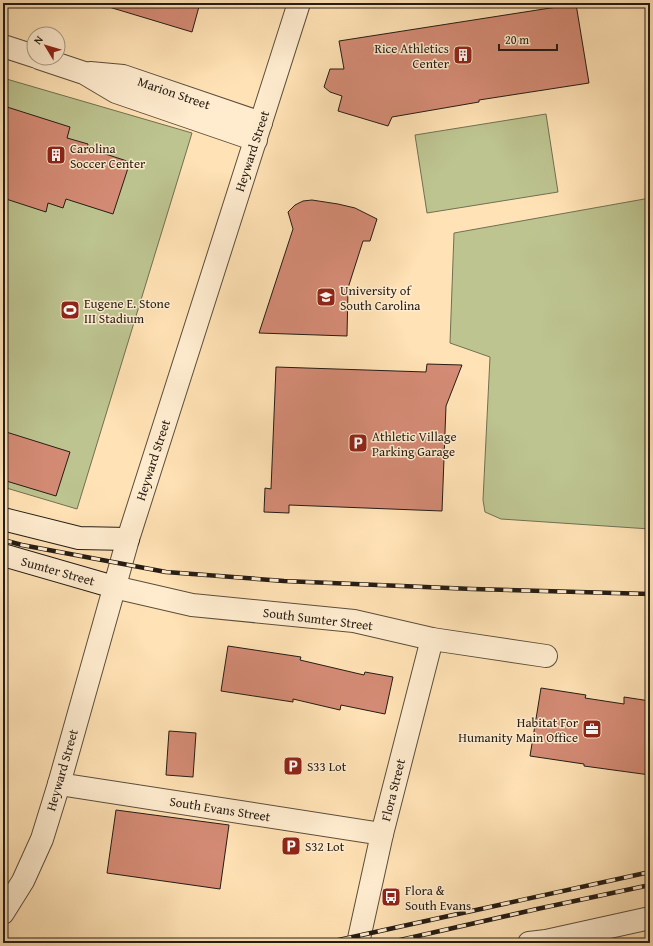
<svg xmlns="http://www.w3.org/2000/svg" width="653" height="946" font-family="'Gentium Book Plus',serif">
<style>
.green{fill:#bdc490;stroke:#717052}
.building{fill:#d48b75;stroke:#251c14}
.lines{fill:none;stroke-linecap:round;stroke-linejoin:round}
.street-casing{stroke:#5c4e3c;stroke-width:24}
.secondary-casing{stroke:#251c14;stroke-width:24}
.street{stroke:#ffeccf;stroke-width:22}
.secondary{stroke:#ffeccf;stroke-width:22}
.rail-casing{stroke:#251c14;stroke-width:4.5}
.rail{stroke:#ffeccf;stroke-width:3;stroke-dasharray:9;stroke-linecap:butt}
.labels{text-anchor:middle;dominant-baseline:central;stroke-width:3;stroke-linejoin:round;paint-order:stroke}
.poi-label{font-size:13px;fill:#251c14;stroke:#ffeccf;text-anchor:start}
.street-label{font-size:13px;fill:#251c14;stroke:#ffeccf}
</style>
<rect width="100%" height="100%" fill="#ffe2b5"/>
<filter id="stains"><feTurbulence type="fractalNoise" baseFrequency=".005" numOctaves="4"/><feColorMatrix values="0 0 0 0 .2 0 0 0 0 .09 0 0 0 0 .02 0 0 0 .5 -.17"/></filter>
<radialGradient id="worn" r=".72"><stop offset=".6" stop-color="#630" stop-opacity="0"/><stop offset="1" stop-color="#630" stop-opacity=".3"/></radialGradient>
<g class="green">
<polygon points="3,78 192,133 77,509 3,487"/>
<polygon points="546,114 558,192 427,213 415,135"/>
<polygon points="650,198 650,529 501,519 485,512 483,500 490,357 450,343 454,233"/>
</g>
<g class="building">
<polygon points="109,3 200,3 192,32 109,7"/>
<polygon points="576,4 589,83 479,100 479,102 392,117 388,126 338,111 342,96 330,92 324,87 330,69 344,69 339,41"/>
<polygon points="7,107 70,127 67,138 88,144 87,148 130,162 113,214 66,199 63,208 48,203 46,212 3,198 3,120"/>
<polygon points="312,200 338,204 355,208 377,219 370,241 363,241 348,288 347,336 259,333 293,229 288,212 295,205 303,201"/>
<polygon points="427,364 462,365 446,406 442,511 289,505 289,513 264,512 265,488 271,489 276,367 426,372"/>
<polygon points="3,431 70,452 56,496 3,480"/>
<polygon points="228,646 301,657 300,660 364,675 365,672 393,677 385,714 341,705 340,710 293,699 293,702 221,691"/>
<polygon points="541,688 586,695 585,698 624,704 624,697 650,701 650,775 584,766 584,764 530,756"/>
<polygon points="169,731 196,733 193,777 166,775"/>
<polygon points="116,810 229,825 220,889 107,873"/>
</g>
<g class="lines">
<g class="street-casing">
<g id="street">
<polyline points="3,46 34,56"/>
<polyline points="39,58 84,73 116,92 256,140"/>
<polyline points="90,73 123,76 261,123"/>
<polyline points="114,587 192,605 354,621 432,639 546,656"/>
<polyline points="59,784 382,834"/>
<polyline points="3,913 23,881 42,839 59,784 128,539 299,3"/>
<polyline points="358,943 382,834 432,639"/>
<polyline points="529,943 546,941 650,918"/>
</g>
</g>
<g class="secondary-casing">
<g id="secondary">
<polyline points="3,519 79,538 128,539"/>
<polyline points="3,555 114,587"/>
</g>
</g>
<use href="#street" class="street"/>
<use href="#secondary" class="secondary"/>
<g class="rail-casing">
<g id="rail">
<polyline points="3,540 22,545 166,572 284,581 472,589 650,594"/>
<polyline points="325,943 650,872"/>
<polyline points="387,943 537,909 650,885"/>
</g>
</g>
<use href="#rail" class="rail"/>
</g>
<defs>
<g id="building-square" transform="scale(1)"><rect x="-9" y="-9" width="18" height="18" rx="4" fill="#8f2418" stroke="#ffeccf"/><path d="M-4-6H4V6H1V3H-1V6H-4ZM-2.5-4.3h1.7v1.8h-1.7ZM.8-4.3h1.7v1.8H.8ZM-2.5-1h1.7V.8h-1.7ZM.8-1h1.7V.8H.8Z" fill="#fff"/></g>
<g id="university-square" transform="scale(1)"><rect x="-9" y="-9" width="18" height="18" rx="4" fill="#8f2418" stroke="#ffeccf"/><path d="M0-5L7-2L0 1L-7-2ZM-4 1L0 2.5L4 1V4Q0 6-4 4Z" fill="#fff"/></g>
<g id="stadium-square" transform="scale(1)"><rect x="-9" y="-9" width="18" height="18" rx="4" fill="#8f2418" stroke="#ffeccf"/><path d="M0-5a6.5 5 0 1 0 0 10a6.5 5 0 1 0 0-10ZM-3.5-1.8h7v3.6h-7Z" fill="#fff"/></g>
<g id="parking-square" transform="scale(1)"><rect x="-9" y="-9" width="18" height="18" rx="4" fill="#8f2418" stroke="#ffeccf"/><path d="M-3.5-5.5H1a3.5 3.5 0 0 1 0 7H-1V5.5H-3.5ZM-1-3.4V-.6H.8a1.4 1.4 0 0 0 0-2.8Z" fill="#fff"/></g>
<g id="office-square" transform="scale(1)"><rect x="-9" y="-9" width="18" height="18" rx="4" fill="#8f2418" stroke="#ffeccf"/><path d="M-6-3h4V-5.5h4V-3h4V5H-6ZM-1-4.5V-3h2v-1.5ZM-6 0V1H6V0Z" fill="#fff"/></g>
<g id="bus-square" transform="scale(1)"><rect x="-9" y="-9" width="18" height="18" rx="4" fill="#8f2418" stroke="#ffeccf"/><path d="M-5-6H5V4H4V6H2V4H-2V6H-4V4H-5ZM-3.5-4V0h7V-4ZM-3.5 1.2v1.5H-2V1.2ZM2 1.2v1.5H3.5V1.2Z" fill="#fff"/></g>
</defs>
<g fill-rule="evenodd">
<use href="#building-square" x="463" y="55"/>
<use href="#building-square" x="56" y="155"/>
<use href="#university-square" x="326" y="297"/>
<use href="#stadium-square" x="70" y="310"/>
<use href="#parking-square" x="358" y="443"/>
<use href="#office-square" x="592" y="729"/>
<use href="#parking-square" x="293" y="766"/>
<use href="#parking-square" x="291" y="846"/>
<use href="#bus-square" x="391" y="897"/>
</g>
<g class="labels">
<g class="poi-label">
<text x="449" y="48" text-anchor="end">Rice Athletics<tspan x="449" dy="15">Center</tspan></text>
<text x="70" y="148">Carolina<tspan x="70" dy="15">Soccer Center</tspan></text>
<text x="340" y="290">University of<tspan x="340" dy="15">South Carolina</tspan></text>
<text x="84" y="303">Eugene E. Stone<tspan x="84" dy="15">III Stadium</tspan></text>
<text x="372" y="436">Athletic Village<tspan x="372" dy="15">Parking Garage</tspan></text>
<text x="578" y="722" text-anchor="end">Habitat For<tspan x="578" dy="15">Humanity Main Office</tspan></text>
<text x="307" y="766">S33 Lot</text>
<text x="305" y="846">S32 Lot</text>
<text x="405" y="890">Flora &amp;<tspan x="405" dy="15">South Evans</tspan></text>
</g>
<g class="street-label">
<text transform="translate(174 93) rotate(19)">Marion Street</text>
<text transform="translate(252 151) rotate(-72)">Heyward Street</text>
<text transform="translate(153 460) rotate(-72)">Heyward Street</text>
<text transform="translate(58 571) rotate(16)">Sumter Street</text>
<text transform="translate(318 619) rotate(7)">South Sumter Street</text>
<text transform="translate(62 770) rotate(-74)">Heyward Street</text>
<text transform="translate(393 790) rotate(-76)">Flora Street</text>
<text transform="translate(220 809) rotate(9)">South Evans Street</text>
</g>
</g>
<rect width="653" height="946" fill="none" stroke="#ffe2b5" stroke-width="16"/>
<rect x="4" y="4" width="645" height="938" fill="none" stroke="#251c14" stroke-width="2"/>
<rect x="8" y="8" width="637" height="930" fill="none" stroke="#251c14"/>
<g transform="translate(46 46) rotate(308)"><circle r="19" fill="#ffeccf" stroke="#a89984"/>
<path d="M0-3L7 15L0 10L-7 15Z" fill="#8f2418"/>
<text y="-6" font-size="11" font-weight="bold" text-anchor="middle" fill="#251c14">N</text>
</g>
<path d="M499 44v6h58v-6" fill="none" stroke="#251c14" stroke-width="2"/>
<text x="505" y="44" font-size="12" fill="#251c14" stroke="#ffeccf" stroke-width="3" paint-order="stroke">20 m</text>
<rect width="100%" height="100%" filter="url(#stains)"/>
<rect width="100%" height="100%" fill="url(#worn)"/>
</svg>
